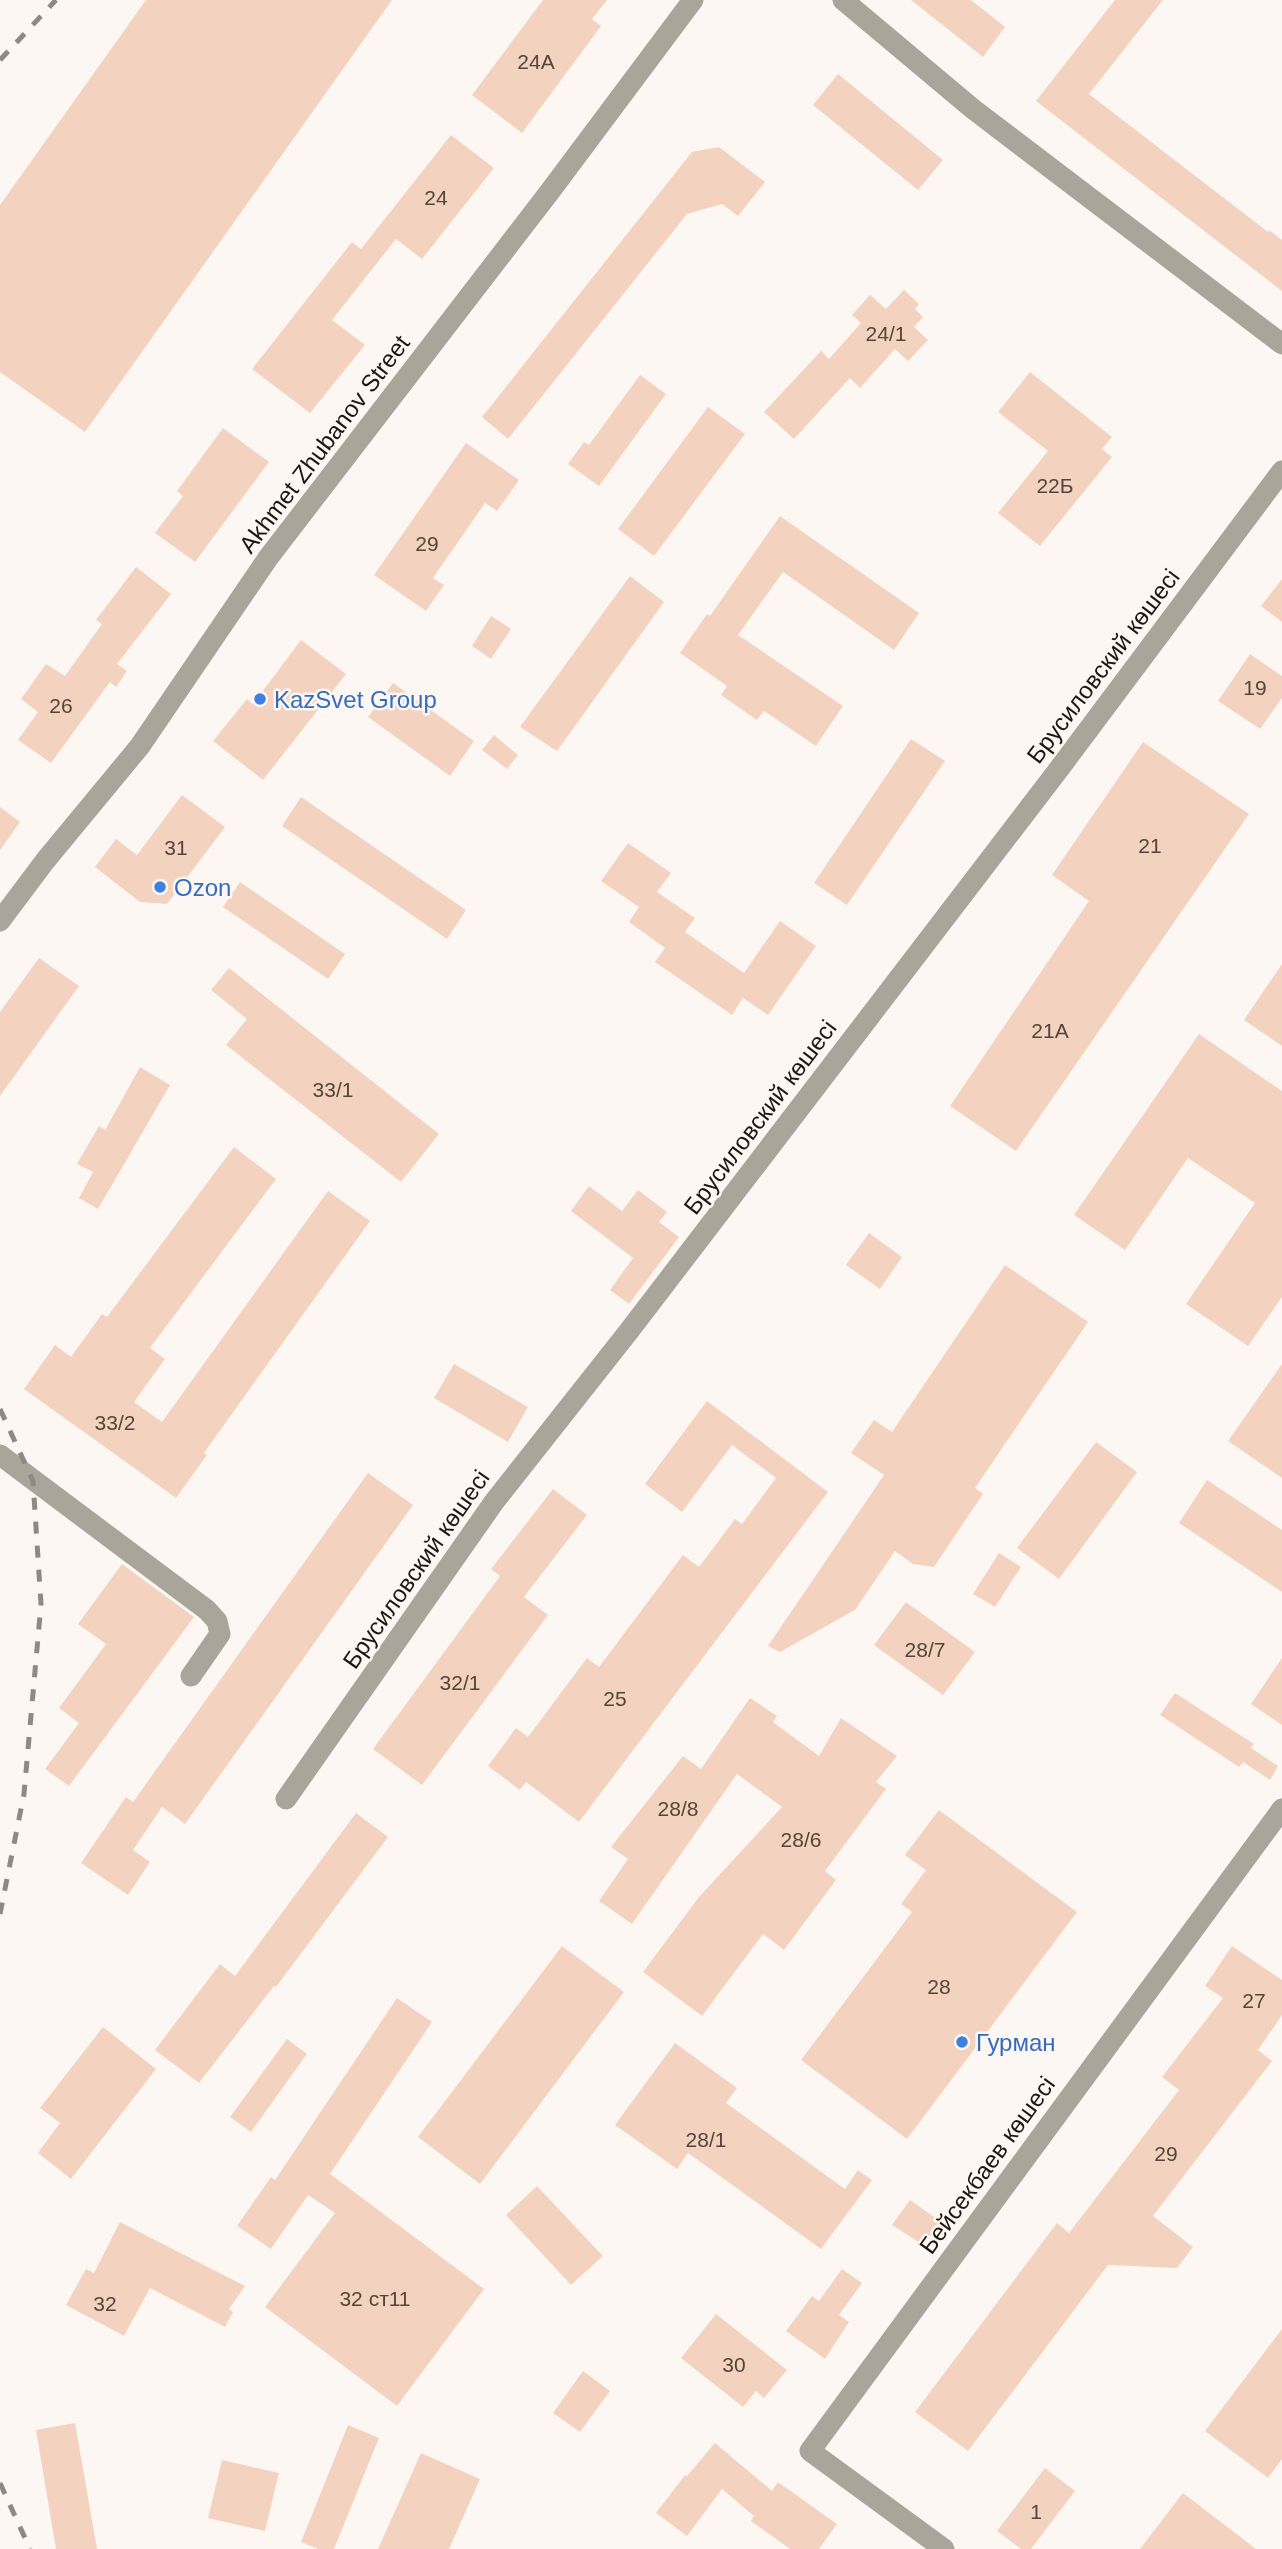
<svg xmlns="http://www.w3.org/2000/svg" width="1282" height="2549" font-family="Arial,sans-serif">
<style>
.building{fill:#f3d3bf}
.lines{fill:none;stroke-linecap:round;stroke-linejoin:round}
.minor{stroke:#aaa59a;stroke-width:21}
.rail{stroke:#8f8883;stroke-width:5;stroke-dasharray:12 12;stroke-linecap:butt}
.shop-dot{fill:#3f7fe0;stroke:#fdf7f4;stroke-width:2.5}
.labels{text-anchor:middle;dominant-baseline:central;stroke-width:5;stroke-linejoin:round;paint-order:stroke}
.number-label{font-size:21px;fill:#54453c}
.street-label{font-size:24px;fill:#1f1610;stroke:#fdf7f4}
.shop-label{font-size:24px;fill:#366cbe;stroke:#fdf7f4;text-anchor:start}
</style>
<rect width="100%" height="100%" fill="#fdf7f4"/>
<g class="building">
<polygon points="146,0 392,0 85,432 0,372 0,205"/>
<polygon points="543,0 607,0 592,19 601,26 522,133 472,95"/>
<polygon points="911,0 971,0 1005,27 983,57"/>
<polygon points="1115,0 1163,0 1089,94 1268,232 1269,230 1282,240 1282,291 1036,101"/>
<polygon points="838,74 943,160 918,190 813,105"/>
<polygon points="451,135 494,168 422,259 396,239 332,320 365,345 310,413 252,369 352,242 361,249"/>
<polygon points="719,147 765,182 738,216 722,204 687,214 508,439 482,417 692,152"/>
<polygon points="904,290 919,304 915,309 923,317 914,327 928,340 908,361 895,349 860,388 850,378 794,439 764,412 821,351 829,359 861,323 852,315 870,295 886,309"/>
<polygon points="1030,372 1112,437 1102,449 1112,457 1040,546 998,513 1048,451 998,412"/>
<polygon points="640,375 666,394 599,486 568,464 584,442 589,445"/>
<polygon points="708,407 745,434 654,556 618,529"/>
<polygon points="223,428 269,462 195,562 155,533 183,496 177,491"/>
<polygon points="466,443 519,480 497,511 485,503 433,578 444,585 426,611 374,575"/>
<polygon points="780,516 919,613 894,650 783,572 738,635 843,706 816,746 764,711 757,720 721,695 727,686 680,653 707,614 710,616"/>
<polygon points="136,567 171,594 117,664 127,671 116,687 110,682 51,763 18,740 38,712 21,699 46,664 65,676 102,624 96,620"/>
<polygon points="630,576 664,602 557,751 520,727"/>
<polygon points="1282,579 1282,622 1261,606"/>
<polygon points="491,616 511,629 491,659 472,646"/>
<polygon points="301,640 346,674 263,780 213,741 247,699 253,704"/>
<polygon points="1250,654 1282,676 1282,698 1260,729 1218,701"/>
<polygon points="393,683 474,741 450,776 368,717"/>
<polygon points="494,735 518,755 507,769 482,750"/>
<polygon points="911,739 945,761 847,905 814,883"/>
<polygon points="1143,742 1249,814 1016,1151 950,1106 1089,901 1052,875"/>
<polygon points="182,795 225,827 167,904 140,902 95,867 116,839 137,855"/>
<polygon points="301,797 466,910 447,939 282,826"/>
<polygon points="0,807 20,822 0,850"/>
<polygon points="628,843 671,873 657,892 695,918 685,932 744,973 780,921 816,946 768,1015 743,998 732,1015 655,962 665,948 629,922 639,907 601,881"/>
<polygon points="240,882 345,954 328,979 223,907"/>
<polygon points="39,958 79,986 0,1096 0,1012"/>
<polygon points="1282,964 1282,1046 1244,1020"/>
<polygon points="229,968 439,1134 401,1182 226,1045 247,1019 211,990"/>
<polygon points="1199,1034 1282,1091 1282,1297 1248,1346 1186,1304 1255,1203 1188,1158 1125,1250 1074,1215"/>
<polygon points="140,1067 170,1085 98,1209 79,1198 93,1172 77,1164 99,1126 105,1130"/>
<polygon points="234,1147 276,1179 150,1348 165,1359 134,1402 162,1422 328,1191 370,1221 204,1453 207,1455 176,1498 24,1389 55,1345 71,1357 102,1314 107,1317"/>
<polygon points="589,1186 622,1211 638,1190 667,1212 659,1222 679,1237 629,1304 610,1290 633,1258 571,1211"/>
<polygon points="869,1233 902,1257 880,1289 846,1265"/>
<polygon points="1005,1265 1088,1322 975,1488 983,1494 934,1567 913,1564 895,1551 855,1610 780,1652 768,1646 884,1475 851,1453 874,1420 892,1432"/>
<polygon points="454,1364 528,1407 508,1442 434,1398"/>
<polygon points="1282,1364 1282,1478 1228,1441"/>
<polygon points="707,1401 828,1492 579,1822 526,1782 520,1790 488,1766 516,1728 528,1737 587,1658 599,1667 683,1555 699,1567 735,1519 742,1524 776,1478 732,1445 682,1512 645,1484"/>
<polygon points="1096,1442 1137,1472 1059,1579 1017,1548"/>
<polygon points="368,1473 413,1505 185,1824 162,1807 133,1850 150,1862 128,1895 81,1863 126,1797 133,1802"/>
<polygon points="1207,1480 1282,1530 1282,1592 1179,1523"/>
<polygon points="553,1489 587,1515 524,1597 548,1615 422,1785 373,1749 500,1576 491,1569"/>
<polygon points="999,1553 1021,1567 995,1607 973,1594"/>
<polygon points="122,1564 194,1617 69,1786 45,1769 79,1723 59,1708 106,1644 78,1624"/>
<polygon points="906,1602 975,1652 943,1695 874,1645"/>
<polygon points="1282,1658 1282,1725 1251,1704"/>
<polygon points="1175,1693 1254,1744 1251,1748 1278,1766 1270,1780 1243,1762 1239,1767 1160,1715"/>
<polygon points="750,1698 777,1716 773,1722 819,1756 841,1718 897,1756 876,1782 886,1789 825,1871 836,1880 784,1950 763,1934 702,2016 643,1972 699,1897 782,1807 737,1774 632,1924 599,1901 628,1859 611,1847 683,1756 701,1769"/>
<polygon points="939,1810 1077,1912 907,2139 801,2060 912,1912 901,1904 926,1870 905,1855"/>
<polygon points="356,1813 388,1837 276,1987 274,1986 199,2083 155,2050 220,1964 235,1976"/>
<polygon points="562,1946 624,1992 480,2184 418,2137"/>
<polygon points="1232,1946 1282,1980 1282,2015 1258,2050 1272,2061 1153,2216 1193,2247 1177,2268 1108,2265 968,2451 915,2412 1057,2223 1069,2233 1179,2090 1162,2077 1223,1998 1205,1986"/>
<polygon points="397,1998 432,2022 330,2174 484,2289 397,2406 265,2307 335,2213 308,2195 271,2249 237,2226 271,2177 275,2180"/>
<polygon points="103,2027 156,2069 71,2179 38,2153 60,2123 40,2108"/>
<polygon points="287,2039 307,2054 251,2132 230,2117"/>
<polygon points="675,2043 737,2088 726,2103 845,2189 858,2170 872,2180 821,2249 688,2153 677,2169 615,2125"/>
<polygon points="537,2186 603,2256 571,2285 506,2215"/>
<polygon points="910,2200 941,2222 923,2245 892,2225"/>
<polygon points="120,2222 245,2286 229,2309 233,2312 225,2327 150,2288 124,2336 66,2305 86,2269 94,2273"/>
<polygon points="842,2269 862,2283 839,2315 849,2322 825,2359 786,2331 812,2296 819,2301"/>
<polygon points="716,2314 787,2370 764,2398 756,2391 743,2407 681,2358"/>
<polygon points="1282,2329 1282,2459 1268,2478 1205,2431"/>
<polygon points="583,2371 610,2391 580,2432 553,2413"/>
<polygon points="75,2423 97,2549 56,2549 36,2430"/>
<polygon points="348,2425 379,2438 334,2549 318,2549 301,2542"/>
<polygon points="715,2443 772,2491 778,2482 837,2524 819,2549 790,2549 751,2521 754,2516 722,2489 687,2536 656,2513 685,2475 687,2476"/>
<polygon points="421,2453 480,2479 449,2549 378,2549"/>
<polygon points="222,2460 279,2473 265,2531 208,2518"/>
<polygon points="1045,2468 1075,2491 1031,2549 1021,2549 997,2531"/>
<polygon points="1183,2493 1256,2549 1140,2549"/>
</g>
<g class="lines">
<g class="minor">
<polyline points="843,0 973,109 1282,344"/>
<polyline points="0,921 45,861 140,746 268,558 551,190 693,0"/>
<polyline points="0,1455 207,1610 217,1621 220,1634 191,1676"/>
<polyline points="286,1799 494,1502 629,1331 1062,765 1282,471"/>
<polyline points="944,2549 810,2451 1282,1809"/>
</g>
<g class="rail">
<polyline points="0,60 56,0"/>
<polyline points="0,1409 33,1481 41,1604 24,1794 0,1914"/>
<polyline points="0,2483 30,2549"/>
</g>
</g>
<g class="shop-dot">
<circle cx="260" cy="699" r="7"/>
<circle cx="160" cy="887" r="7"/>
<circle cx="962" cy="2042" r="7"/>
</g>
<g class="labels">
<g class="number-label">
<text x="536" y="61">24А</text>
<text x="436" y="197">24</text>
<text x="886" y="333">24/1</text>
<text x="1055" y="485">22Б</text>
<text x="427" y="543">29</text>
<text x="1255" y="687">19</text>
<text x="61" y="705">26</text>
<text x="1150" y="845">21</text>
<text x="176" y="847">31</text>
<text x="1050" y="1030">21А</text>
<text x="333" y="1089">33/1</text>
<text x="115" y="1422">33/2</text>
<text x="925" y="1649">28/7</text>
<text x="460" y="1682">32/1</text>
<text x="615" y="1698">25</text>
<text x="678" y="1808">28/8</text>
<text x="801" y="1839">28/6</text>
<text x="939" y="1986">28</text>
<text x="1254" y="2000">27</text>
<text x="706" y="2139">28/1</text>
<text x="1166" y="2153">29</text>
<text x="375" y="2298">32 ст11</text>
<text x="105" y="2303">32</text>
<text x="734" y="2364">30</text>
<text x="1036" y="2511">1</text>
</g>
<g class="street-label">
<text transform="translate(324 444) rotate(-53)">Akhmet Zhubanov Street</text>
<text transform="translate(1103 666) rotate(-53)">Брусиловский көшесі</text>
<text transform="translate(760 1117) rotate(-53)">Брусиловский көшесі</text>
<text transform="translate(416 1569) rotate(-55)">Брусиловский көшесі</text>
<text transform="translate(987 2165) rotate(-54)">Бейсекбаев көшесі</text>
</g>
<g class="shop-label">
<text x="274" y="699">KazSvet Group</text>
<text x="174" y="887">Ozon</text>
<text x="976" y="2042">Гурман</text>
</g>
</g>
</svg>
